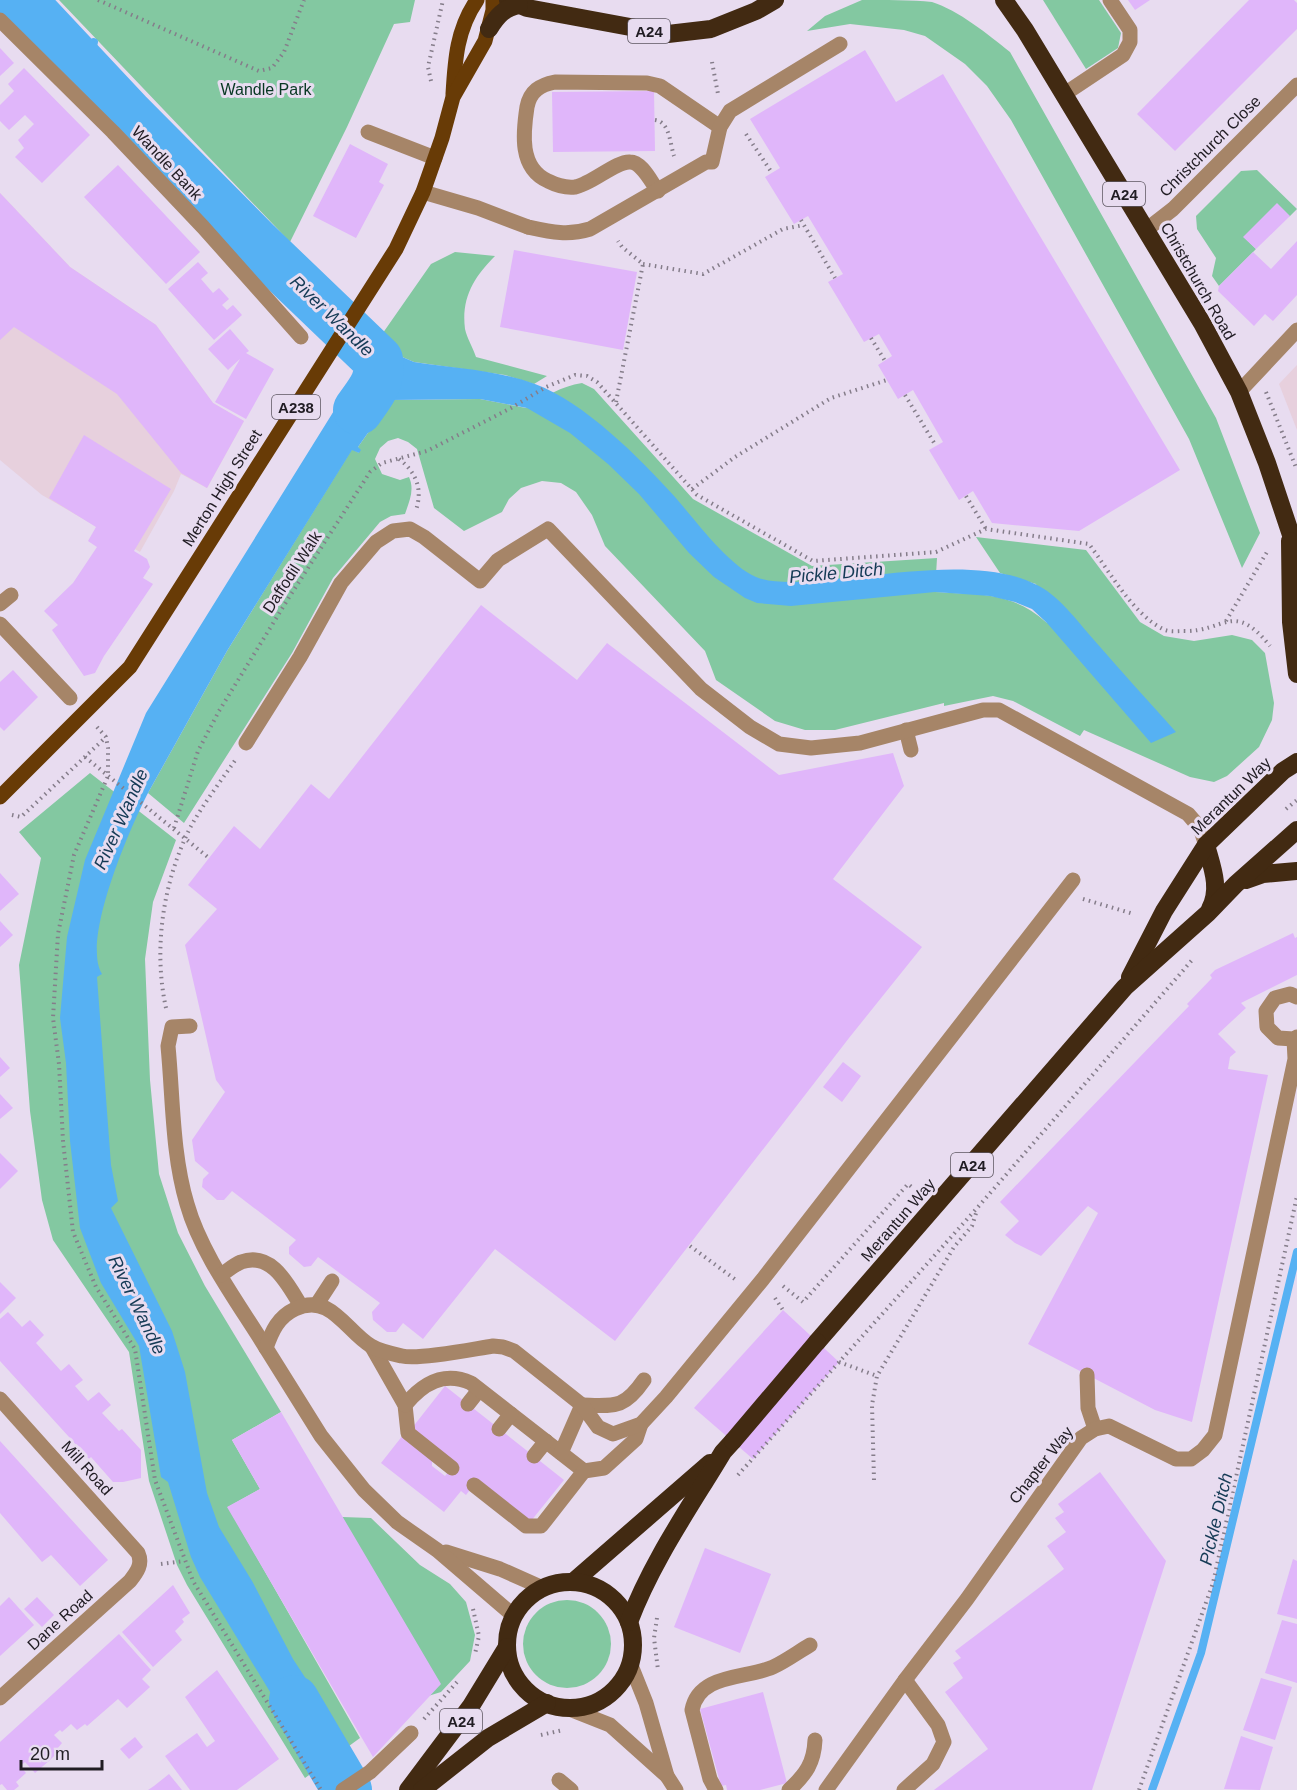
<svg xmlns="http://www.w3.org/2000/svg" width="1297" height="1790" font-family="Helvetica,sans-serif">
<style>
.industrial{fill:#e7d0dd}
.green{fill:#83c8a1}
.water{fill:#56b1f3}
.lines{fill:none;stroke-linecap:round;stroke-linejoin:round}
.stream{stroke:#56b1f3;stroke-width:8}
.river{stroke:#56b1f3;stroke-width:50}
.building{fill:#e0b6fa}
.path{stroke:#857d8a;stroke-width:4;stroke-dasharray:1.5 4.5;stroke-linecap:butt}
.lane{stroke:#a68568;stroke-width:15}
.street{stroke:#a68568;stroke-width:15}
.primary{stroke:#683b06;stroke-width:15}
.highway{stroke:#422a12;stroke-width:18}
.highway-bridge{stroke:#422a12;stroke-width:18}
.labels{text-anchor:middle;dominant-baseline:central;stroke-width:6;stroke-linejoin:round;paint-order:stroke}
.shield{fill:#e8dcf0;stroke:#5c5660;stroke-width:1.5}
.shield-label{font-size:15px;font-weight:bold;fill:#201c23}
.park-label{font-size:16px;fill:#073722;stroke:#e8dcf0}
.street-label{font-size:16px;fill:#201c23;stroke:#e8dcf0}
.water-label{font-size:18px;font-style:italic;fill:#143a55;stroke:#e8dcf0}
</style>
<rect width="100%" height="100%" fill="#e8dcf0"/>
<g class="industrial">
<polygon points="0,193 70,267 156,325 213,403 244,421 207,488 181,474 174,491 140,552 42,495 0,460"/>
<polygon points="1297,365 1297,430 1279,384"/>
</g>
<g class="green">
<polygon points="59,0 415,0 410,22 394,24 347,127 290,242"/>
<path d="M862 0C883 0 913 0 932 2 958 10 989 35 1010 52L1216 418 1260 533 1242 568 1189 439 1011 120 987 86 965 64 925 36 904 30 850 24 807 31 825 16Z"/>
<polygon points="1043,0 1099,0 1121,33 1118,48 1086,69"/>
<polygon points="1257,170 1297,209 1290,216 1244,237 1256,249 1219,286 1212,276 1216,258 1197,229 1196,216 1241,171"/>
<path d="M455 252 495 256C474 277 461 298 465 329 467 338 473 348 476 357L547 376 534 384 505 375 414 362 400 356 378 340 431 264Z"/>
<path d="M582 383 594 389 693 499 812 566 937 558 935 592C979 595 1012 591 1047 623L1036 584 1000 573 976 537 1086 550 1140 622 1164 636 1194 641 1232 635 1252 640 1265 653 1274 703 1272 720 1259 747 1227 776 1214 782 1190 777 1084 730 1080 736 1013 701 993 696 944 706V703L835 730H805L775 721 716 680 705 651 605 546 592 515 576 492 561 483 542 481 521 488 509 499 502 512 464 531 434 508 417 449 408 442 398 438 388 441 380 448 375 459 382 474 400 480 409 477C415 490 409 502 405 514L391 516 380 522 333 578 292 653 184 823 148 793 227 651 352 449 359 453 358 447 391 400 480 399 526 408C545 397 561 386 582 383Z"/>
<polygon points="90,773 176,840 153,902 145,959 150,1080 159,1174 178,1233 205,1286 281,1412 232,1440 260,1489 228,1507 360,1738 305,1778 187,1585 177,1565 149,1481 129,1352 53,1240 42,1200 30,1111 19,965 41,858 19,832"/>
<polygon points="342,1517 371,1518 420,1565 450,1584 466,1602 475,1635 470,1661 441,1692 412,1701"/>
<circle cx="567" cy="1644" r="44"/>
</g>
<path class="water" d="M378 340 400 356 414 362C453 368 497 370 535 384 584 402 640 458 675 497 696 521 728 565 756 577 782 588 836 578 864 576 915 571 988 561 1035 584 1059 595 1077 621 1094 640 1121 671 1149 702 1176 732L1151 743 1047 623 1032 609 1015 602 990 596 935 592 791 606 757 603 745 598 714 577 689 553 639 494 608 464 570 433 527 408 480 399 391 400 358 447 361 450 359 453 352 450 227 651 148 793C130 828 81 940 102 974L97 977 111 1165 118 1201 111 1208 172 1331 185 1372 207 1493 219 1527 252 1581 293 1659 327 1711 335 1740 341 1751 317 1769 200 1577 191 1557 168 1482 161 1477 139 1346 101 1283 80 1228 70 1141 66 1063 60 1018 67 937 85 860 146 713Z"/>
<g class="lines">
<g class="stream">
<polyline points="87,69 94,42"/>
<polyline points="1152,1790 1201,1653 1297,1252"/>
</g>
<g class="river">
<path d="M21 0 128 114 257 244 378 360C382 381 369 394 358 410"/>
<polyline points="294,1700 347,1790"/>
</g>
</g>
<g class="building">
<polygon points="1128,0 1150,0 1135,10"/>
<polygon points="1249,0 1294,0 1297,3 1297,29 1175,151 1137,114"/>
<polygon points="0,48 14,63 0,76"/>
<polygon points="865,50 896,102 943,74 1180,470 1079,531 992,523 973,491 959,500 929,450 943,442 913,390 898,399 878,365 892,356 879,334 864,342 828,282 843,274 808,216 794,224 765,177 780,168 750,119"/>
<polygon points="24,68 90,135 42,183 15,157 24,148 18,140 34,124 25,115 9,130 0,121 0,105 14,91 8,84"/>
<polygon points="654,91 655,151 553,152 552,92"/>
<polygon points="350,144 388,164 379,182 384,185 356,238 313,216"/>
<polygon points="118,165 200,252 166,284 84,197"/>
<polygon points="0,193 70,267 156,325 213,403 244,421 207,488 181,473 117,394 14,327 0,340"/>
<polygon points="1277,203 1290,216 1256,249 1243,237"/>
<polygon points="1297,241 1297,295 1273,321 1265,314 1254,326 1218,291 1219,286 1253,252 1271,269"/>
<polygon points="514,250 637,272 623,350 500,327"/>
<polygon points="198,262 208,273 201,279 213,293 219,288 229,299 222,305 227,310 233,305 242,315 214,340 168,289"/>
<polygon points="230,329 249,351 246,353 274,369 246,419 215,402 240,359 228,370 208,349"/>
<polygon points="84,435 171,489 134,551 147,559 150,567 143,578 153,584 104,656 95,673 84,676 52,630 58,625 44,611 73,583 97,547 88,541 96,527 49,498"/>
<polygon points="481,605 577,680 607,643 779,775 893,753 904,786 833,879 922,947 849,1038 615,1341 495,1249 423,1339 403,1323 396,1332 387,1332 373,1320 372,1312 380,1303 318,1257 311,1266 304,1267 289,1254 289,1247 296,1240 232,1191 224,1200 217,1200 202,1187 203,1179 209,1173 195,1161 192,1140 225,1092 216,1080 185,945 217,909 188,885 234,826 260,849 311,784 329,799"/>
<polygon points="13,670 38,697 4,731 0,727 0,682"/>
<polygon points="0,873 19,894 0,911"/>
<polygon points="0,921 13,935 0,947"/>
<polygon points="1293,933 1295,938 1297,937 1297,975 1241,1003 1246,1008 1218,1034 1236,1052 1230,1057 1228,1069 1268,1075 1192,1422 1155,1410 1028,1344 1098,1213 1088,1206 1041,1256 1015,1243 1005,1235 1019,1221 1000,1202 1189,1006 1187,1004 1212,978 1210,975 1215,970"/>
<polygon points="0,1057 10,1068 0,1077"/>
<polygon points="843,1062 861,1076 842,1102 823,1087"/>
<polygon points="0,1094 13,1108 0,1119"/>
<polygon points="0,1153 18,1171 0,1189"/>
<polygon points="0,1282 16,1298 0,1314"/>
<polygon points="783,1310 839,1362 753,1459 694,1408"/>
<polygon points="8,1312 22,1327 30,1320 44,1335 36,1343 61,1371 69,1364 83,1380 75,1386 88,1401 99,1392 111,1405 102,1413 119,1431 122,1429 141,1450 141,1478 123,1482 113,1482 91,1457 89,1459 0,1361 0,1319"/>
<polygon points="445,1386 564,1480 531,1521 478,1479 466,1495 461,1491 444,1512 381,1463 403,1435 432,1457 432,1466 445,1476 456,1463 412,1428"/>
<polygon points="281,1412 441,1684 373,1757 227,1507 260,1489 232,1440"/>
<polygon points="0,1441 108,1560 80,1586 51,1555 42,1562 0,1513"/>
<polygon points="1100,1472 1166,1561 1092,1790 934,1790 988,1749 945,1692 963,1678 953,1663 961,1658 955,1651 1064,1569 1047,1546 1066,1532 1055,1518 1064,1512 1058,1504"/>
<polygon points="705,1548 771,1574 740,1653 674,1627"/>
<polygon points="1293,1559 1297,1561 1297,1619 1277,1614"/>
<polygon points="173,1585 190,1613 182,1619 184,1622 175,1631 182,1640 153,1667 122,1632"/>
<polygon points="9,1597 34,1625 0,1656 0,1606"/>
<polygon points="37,1597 54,1615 42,1627 24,1609"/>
<polygon points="1282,1620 1297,1624 1297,1683 1265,1673"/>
<polygon points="119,1634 151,1670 142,1679 150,1687 127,1708 118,1699 87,1726 85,1724 77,1730 71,1724 62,1732 60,1730 54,1735 62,1743 57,1749 59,1751 50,1760 35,1773 25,1762 20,1766 26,1773 16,1782 19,1786 14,1790 7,1790 2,1784 0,1785 0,1742"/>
<polygon points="217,1670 279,1759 237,1790 190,1790 165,1756 197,1733 207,1747 215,1741 185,1697"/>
<polygon points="1261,1678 1292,1687 1275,1740 1243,1730"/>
<polygon points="763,1692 787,1783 760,1790 727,1790 726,1785 721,1786 700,1709"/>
<polygon points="1241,1736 1273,1747 1260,1790 1224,1789"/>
<polygon points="135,1737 143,1747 129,1759 120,1749"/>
<polygon points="169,1774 182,1790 148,1790 154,1786"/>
</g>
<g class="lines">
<g class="path">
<polyline points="98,0 259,71 272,68 284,52 304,0"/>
<polyline points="712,62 718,94"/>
<polyline points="431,81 428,67 443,0"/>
<path d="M655 120C670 122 670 144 674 156"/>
<polyline points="746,134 772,173"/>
<polyline points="801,220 835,278"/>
<polyline points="643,264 703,274 783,229 804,225"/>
<polyline points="871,338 885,361"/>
<polyline points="1266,392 1297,470"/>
<polyline points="905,395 936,446"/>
<polyline points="616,402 643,264 622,247 618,241"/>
<path d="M399 459C416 472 423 489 416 510"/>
<polyline points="692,489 735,457 831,398 887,380"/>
<polyline points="966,496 986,529"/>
<polyline points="1226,621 1267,552"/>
<polyline points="97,727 106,737 108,748 108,776 74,855 58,934 53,1018 59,1064 63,1141 73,1232 96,1287 135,1349 155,1480 193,1581 321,1790"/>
<polyline points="85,757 209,858"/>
<polyline points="1286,809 1297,800"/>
<polyline points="12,815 21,817 105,738"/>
<path d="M174 828 198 751 219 711 288 599 370 472 382 463 427 451 511 408 546 387 575 375 587 376 597 382 697 495 813 561 936 552 986 529 1089 544C1110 572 1133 615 1165 630 1171 632 1178 631 1184 631 1225 632 1233 600 1270 646"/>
<polyline points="1083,899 1134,914"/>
<path d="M166 1008C153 949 163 882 190 828 203 804 221 781 236 759"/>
<polyline points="690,1246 736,1280"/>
<polyline points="783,1286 803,1302 908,1184 918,1192"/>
<polyline points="775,1298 783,1310"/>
<polyline points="839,1362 877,1376"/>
<polyline points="738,1475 978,1207 1193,959"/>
<polyline points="874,1480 872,1405 877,1376 954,1247 972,1226 977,1210"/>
<polyline points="161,1564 184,1561"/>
<polyline points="473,1609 479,1636 475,1654"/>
<polyline points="657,1618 654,1638 658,1670"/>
<polyline points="424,1719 457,1682"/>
<polyline points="541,1735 563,1730"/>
<polyline points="1139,1790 1213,1583 1297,1196"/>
</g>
<g class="lane">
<polyline points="1063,95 1123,55 1130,42 1130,30 1110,0"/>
<polyline points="368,132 435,158"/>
<path d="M658 191C651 182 642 162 630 162 616 161 592 184 575 187 566 188 556 185 548 181 519 168 523 133 527 107 530 91 540 85 555 82L647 83 660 86 720 127"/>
<path d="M528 227C551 232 568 236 590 229L706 162H712L720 127 730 111 840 44"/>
<polyline points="0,604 11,595"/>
<polyline points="906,730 911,750"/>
<polyline points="246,743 300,657 341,583 376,542 393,531 410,529 424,537 480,581 498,560 548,529 701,689 750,727 779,744 811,748 860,743 983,710 999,710 1188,814 1200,828 1206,845"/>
<path d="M190 1026 172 1027 168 1046C173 1098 172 1154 187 1204 201 1254 239 1304 266 1348"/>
<path d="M221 1275C227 1271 234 1265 241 1262 272 1251 288 1285 301 1306"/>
<polyline points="317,1304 332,1281"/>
<polyline points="372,1347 405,1405 408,1433 452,1468"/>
<polyline points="1087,1375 1088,1408 1095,1429"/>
<polyline points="468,1404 479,1390"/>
<path d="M405 1405C423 1383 444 1371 471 1383L584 1471 604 1468 636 1439 641 1424"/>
<path d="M582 1405C615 1406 624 1409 644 1380"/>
<polyline points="499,1429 511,1414"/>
<polyline points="561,1453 582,1405"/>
<polyline points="534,1456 546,1441"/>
<polyline points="474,1485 526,1526 541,1526 584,1471"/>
<polyline points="446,1552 500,1569 543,1588"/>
<path d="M514 1616 437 1550 397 1522 364 1490 321 1436 266 1348C272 1331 278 1317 295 1309 330 1292 346 1331 371 1346 379 1351 393 1354 402 1356 419 1360 473 1349 493 1346L503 1347 514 1351 582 1405 598 1427 613 1434 641 1424 666 1397 763 1279 1073 880"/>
<polyline points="559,1780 571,1790"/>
<path d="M716 1790 710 1779 692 1710C699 1673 746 1679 773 1667 786 1661 798 1652 810 1645"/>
<path d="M789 1790C806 1774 814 1763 815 1740"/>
<polyline points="904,1790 933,1764 944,1742 938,1725 905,1680"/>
</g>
<g class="street">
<polyline points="0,20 113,132 203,227 301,337"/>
<polyline points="423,192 478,208 528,227"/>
<polyline points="1146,230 1173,209 1297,85"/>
<polyline points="1239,392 1297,330"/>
<polyline points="0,624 70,698"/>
<polyline points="1297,997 1290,994 1275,998 1266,1011 1267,1027 1278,1038 1294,1039 1297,1037"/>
<path d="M0 1399 138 1553C143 1564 137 1572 130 1581L0 1698"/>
<polyline points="630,1663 646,1703 667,1776"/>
<polyline points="567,1708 610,1725 667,1776 676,1790"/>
<polyline points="343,1790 370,1772 411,1733"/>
<polyline points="826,1790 905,1680 967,1599 1081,1438 1095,1429 1109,1426 1176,1459 1191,1459 1203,1450 1215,1435 1295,1059 1294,1039"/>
</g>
<g class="primary">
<path d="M453 94C455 59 457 29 477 0"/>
<polyline points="0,797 130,667 396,249 423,192 442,138 453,97 485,41 493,10 493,0"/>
</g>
<g class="highway">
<polyline points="508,0 527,8 668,34 711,29 756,11 775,0"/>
<polyline points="1004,0 1025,30 1202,323 1239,392 1267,463 1297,553"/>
<path d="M489 29C497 16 504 8 519 5"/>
<polyline points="1290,541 1291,622 1297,674"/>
<path d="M1206 845C1212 867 1221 888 1210 909"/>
<polyline points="1246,880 1263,874 1297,871"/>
<polyline points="1130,977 1164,911 1206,845 1283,771 1297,762"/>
<polyline points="817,1342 1125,987 1208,913 1236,884 1297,830"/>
<polyline points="573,1582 710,1463"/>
<circle cx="570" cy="1645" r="63"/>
<path d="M629 1622C652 1561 690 1507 723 1452L733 1441"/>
<polyline points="408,1790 471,1706 507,1647"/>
<polyline points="422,1790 488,1738 547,1703"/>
</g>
<polyline class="highway-bridge" points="733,1441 817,1342"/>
</g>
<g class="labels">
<g class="shield">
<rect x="628" y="19" width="42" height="24" rx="4.5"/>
<rect x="1103" y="182" width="42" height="24" rx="4.5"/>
<rect x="272" y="395" width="48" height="24" rx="4.5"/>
<rect x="951" y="1153" width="42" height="24" rx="4.5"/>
<rect x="440" y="1709" width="42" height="24" rx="4.5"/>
</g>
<g class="shield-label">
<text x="649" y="31">A24</text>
<text x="1124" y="194">A24</text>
<text x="296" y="407">A238</text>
<text x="972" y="1165">A24</text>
<text x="461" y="1721">A24</text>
</g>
<g class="park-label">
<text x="266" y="89">Wandle Park</text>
</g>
<g class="street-label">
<text transform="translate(1210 146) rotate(-45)">Christchurch Close</text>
<text transform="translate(167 163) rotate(47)">Wandle Bank</text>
<text transform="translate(1198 281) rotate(60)">Christchurch Road</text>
<text transform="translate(222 488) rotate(-58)">Merton High Street</text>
<text transform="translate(292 572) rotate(-57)">Daffodil Walk</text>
<text transform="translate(1231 796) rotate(-44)">Merantun Way</text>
<text transform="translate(898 1220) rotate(-49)">Merantun Way</text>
<text transform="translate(1041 1465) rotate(-52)">Chapter Way</text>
<text transform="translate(87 1468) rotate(48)">Mill Road</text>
<text transform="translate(60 1620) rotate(-42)">Dane Road</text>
</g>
<g class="water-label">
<text transform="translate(332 316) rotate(44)">River Wandle</text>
<text transform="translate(836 573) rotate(-5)">Pickle Ditch</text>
<text transform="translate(121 819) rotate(-66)">River Wandle</text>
<text transform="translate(137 1305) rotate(64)">River Wandle</text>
<text transform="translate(1216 1519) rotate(-77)">Pickle Ditch</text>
</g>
</g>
<path d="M21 1760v9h81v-9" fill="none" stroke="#201c23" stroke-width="3"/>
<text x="30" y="1760" font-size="18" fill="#201c23" stroke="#e8dcf0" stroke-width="4.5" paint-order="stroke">20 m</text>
</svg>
